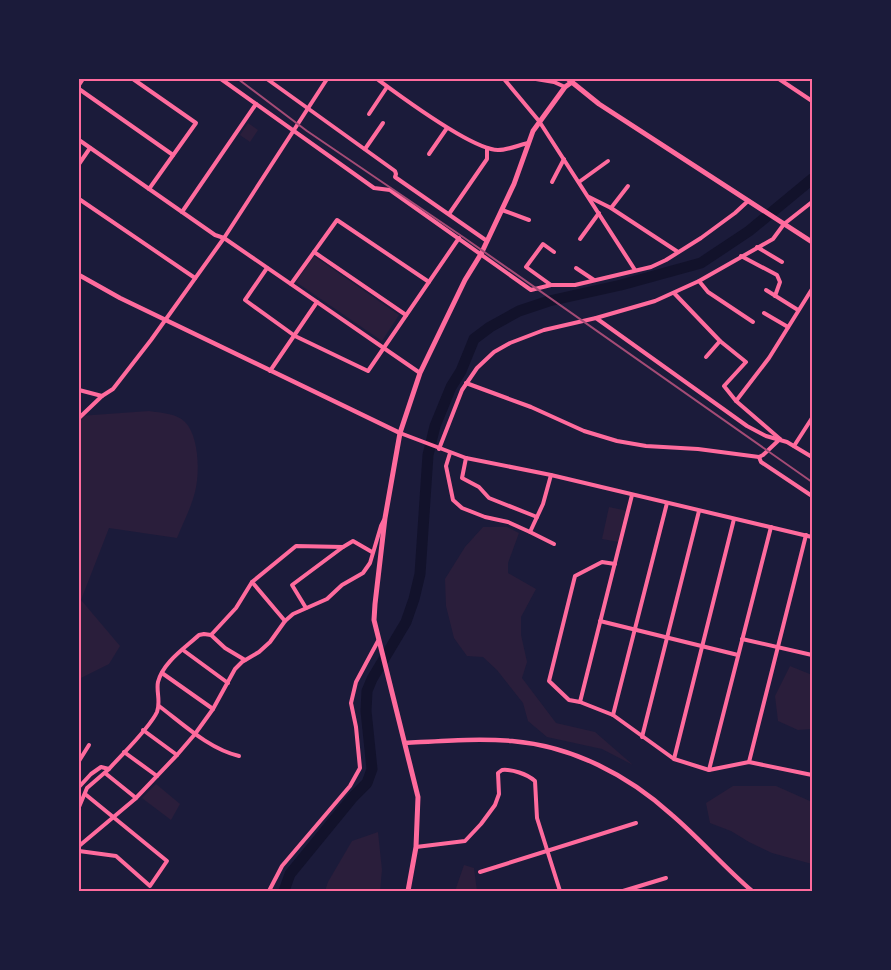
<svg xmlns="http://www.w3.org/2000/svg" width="891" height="970" font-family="'Archivo Narrow',sans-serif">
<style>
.green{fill:#2a1e3b}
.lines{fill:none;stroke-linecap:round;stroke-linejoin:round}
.river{stroke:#12122b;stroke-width:11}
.minor{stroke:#ff6b9d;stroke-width:4}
.tertiary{stroke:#ff6b9d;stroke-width:4.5}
.secondary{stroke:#ff6b9d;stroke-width:5}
.rail{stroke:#a44b75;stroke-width:2}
.neatline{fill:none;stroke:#ff6b9d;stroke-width:2}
</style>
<rect width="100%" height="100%" fill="#1b1b3a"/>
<g class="green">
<polygon points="248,123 258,130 250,142 240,135"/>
<polygon points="314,256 399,315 382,341 296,282"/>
<path d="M149 411C161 413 176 413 185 422 199 436 200 473 195 492 191 508 183 523 177 538L109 528 81 600 120 646 109 664 79 679V416Z"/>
<polygon points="609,507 628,511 619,542 602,539"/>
<polygon points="483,527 507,527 519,533 508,563 508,573 536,589 521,617 521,635 527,662 522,678 556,723 595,732 633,765 602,749 547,737 528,721 523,703 497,670 483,657 467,656 454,638 446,606 445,579 465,547"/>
<polygon points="790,666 812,675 812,729 798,730 778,721 775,696"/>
<polygon points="156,784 180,804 171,820 142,798"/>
<polygon points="733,786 776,786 812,802 812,864 772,853 749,842 731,831 710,823 706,803"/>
<polygon points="378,832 382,870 380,891 325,891 328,882 352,841"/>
<polygon points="464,865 474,868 477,891 455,891"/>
</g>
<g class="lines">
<polyline class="river" points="284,891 290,874 353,797 367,783 372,769 366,711 367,691 372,679 406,622 414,599 420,574 428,455 435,426 451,387 461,371 474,339 490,327 519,311 549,301 621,285 701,263 749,231 812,179"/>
<g class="minor">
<polyline points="133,79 196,123 149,189"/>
<polyline points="221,79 374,188 390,190 531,290 551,285"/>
<polyline points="267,79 395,171 396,174 395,177 487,241"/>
<path d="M377 79C400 96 472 150 498 150 508 150 519 145 528 143"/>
<polyline points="504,79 539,121 635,270"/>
<polyline points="536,79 554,82 565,87"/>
<polyline points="779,79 812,101"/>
<polyline points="79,85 83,79"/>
<polyline points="79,89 173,155"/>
<polyline points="369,114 387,87"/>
<polyline points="79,140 215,235 224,238 420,373"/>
<polyline points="365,149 383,123"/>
<polyline points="429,154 447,128"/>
<polyline points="79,164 90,148"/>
<polyline points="552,182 564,159"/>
<polyline points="579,182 608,161"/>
<polyline points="589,197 611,208 678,252"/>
<polyline points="79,199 195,278"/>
<polyline points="611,208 628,186"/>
<polyline points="502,210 529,220"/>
<polyline points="182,212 256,104"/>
<polyline points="449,214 487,159 487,148"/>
<polyline points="580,239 599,213"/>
<polyline points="757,247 782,262"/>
<polyline points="314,252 406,315"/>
<polyline points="554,252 543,244 526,267 551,285 575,285 651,267 666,260 701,238 735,213 748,201"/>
<polyline points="741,256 777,275 780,282 775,296"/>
<polyline points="267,268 245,300 295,336 368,371 459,238"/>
<polyline points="576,268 594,280"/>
<polyline points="699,281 708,292 753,322"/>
<polyline points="291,284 337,220 429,282"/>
<polyline points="766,290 798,310"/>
<polyline points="674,293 720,341 746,362 724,386 736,401 780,439"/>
<polyline points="764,313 788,327"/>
<polyline points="596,318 747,426 766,436 787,442 812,457"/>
<polyline points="706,357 720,341"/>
<polyline points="270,371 317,302"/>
<polyline points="466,383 531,407 584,431 617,441 646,446 698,449 759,457 763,455 780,439"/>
<polyline points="79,390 102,396"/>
<polyline points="736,401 769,358 812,289"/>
<polyline points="79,418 102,396 113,389 151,340 224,238 327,79"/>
<polyline points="400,433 466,458 551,475 812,537"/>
<polyline points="794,446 812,418"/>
<polyline points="439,449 462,390 477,368 494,352 510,343 544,330 596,318 655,301 699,281 773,239 784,224 812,202"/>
<polyline points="450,453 446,466 453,500 462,508 485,517 508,522 530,532 543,504 551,475"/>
<polyline points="759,457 761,462 812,496"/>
<polyline points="466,458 462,478 479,487 489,498 537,517"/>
<polyline points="530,532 554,544"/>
<polyline points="615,564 602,562 575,576 549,681 569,700 580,702 613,715 674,759 709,770 749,762 812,775"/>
<polyline points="306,608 292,585 343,547"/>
<polyline points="285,621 252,582 296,546 343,547 353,541 372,552"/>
<polyline points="600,621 738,655"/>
<polyline points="211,635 225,648 245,660"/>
<polyline points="742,639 812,655"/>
<polyline points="183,650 228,683"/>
<polyline points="162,673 213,709"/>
<polyline points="580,702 632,495"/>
<path d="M159 706C183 724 209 749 239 756"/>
<polyline points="613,715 667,503"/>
<polyline points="143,730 177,755"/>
<polyline points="642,737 699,511"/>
<polyline points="124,752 157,776"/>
<polyline points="674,759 734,519"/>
<polyline points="79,761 89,745"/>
<polyline points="749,762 806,535"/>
<polyline points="709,770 771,527"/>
<polyline points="105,773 136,798"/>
<path d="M79 787 91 774 101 767 109 769C122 754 149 729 157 712 161 702 156 691 158 682 163 662 185 648 199 635L204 634 211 635 236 608 252 582"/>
<polyline points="79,807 87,788 109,769"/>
<polyline points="79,846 135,799 177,755 195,734 213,709 235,669 242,662 259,652 270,642 285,621 293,614 327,599 342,585 363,573 370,563 381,526 384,520"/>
<path d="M416 847 465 841 481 824 495 805 499 794 498 773 502 770C512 769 527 774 535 781L537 818 560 891"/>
<polyline points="79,851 116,856 150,886 167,861 85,794"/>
<polyline points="480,872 636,823"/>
<polyline points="269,891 282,866 350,786 360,768 356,727 351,703 356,682 378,641"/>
<polyline points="623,891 666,878"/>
</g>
<g class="tertiary">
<polyline points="79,275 120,298 400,433"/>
<path d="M405 743C441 741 477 738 512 741 572 746 628 775 672 815 700 839 724 867 752 891"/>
</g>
<g class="secondary">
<polyline points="568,79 599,104 812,242"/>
<polyline points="408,891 416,847 418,797 374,620 375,604 385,518 400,433 420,373 465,280 481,254 514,184 533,131 565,87 572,82"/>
</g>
<polyline class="rail" points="238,79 307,131 463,237 812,482"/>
</g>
<rect width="891" height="970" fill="none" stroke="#1b1b3a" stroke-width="160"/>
<rect x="80" y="80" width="731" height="810" class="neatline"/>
</svg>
